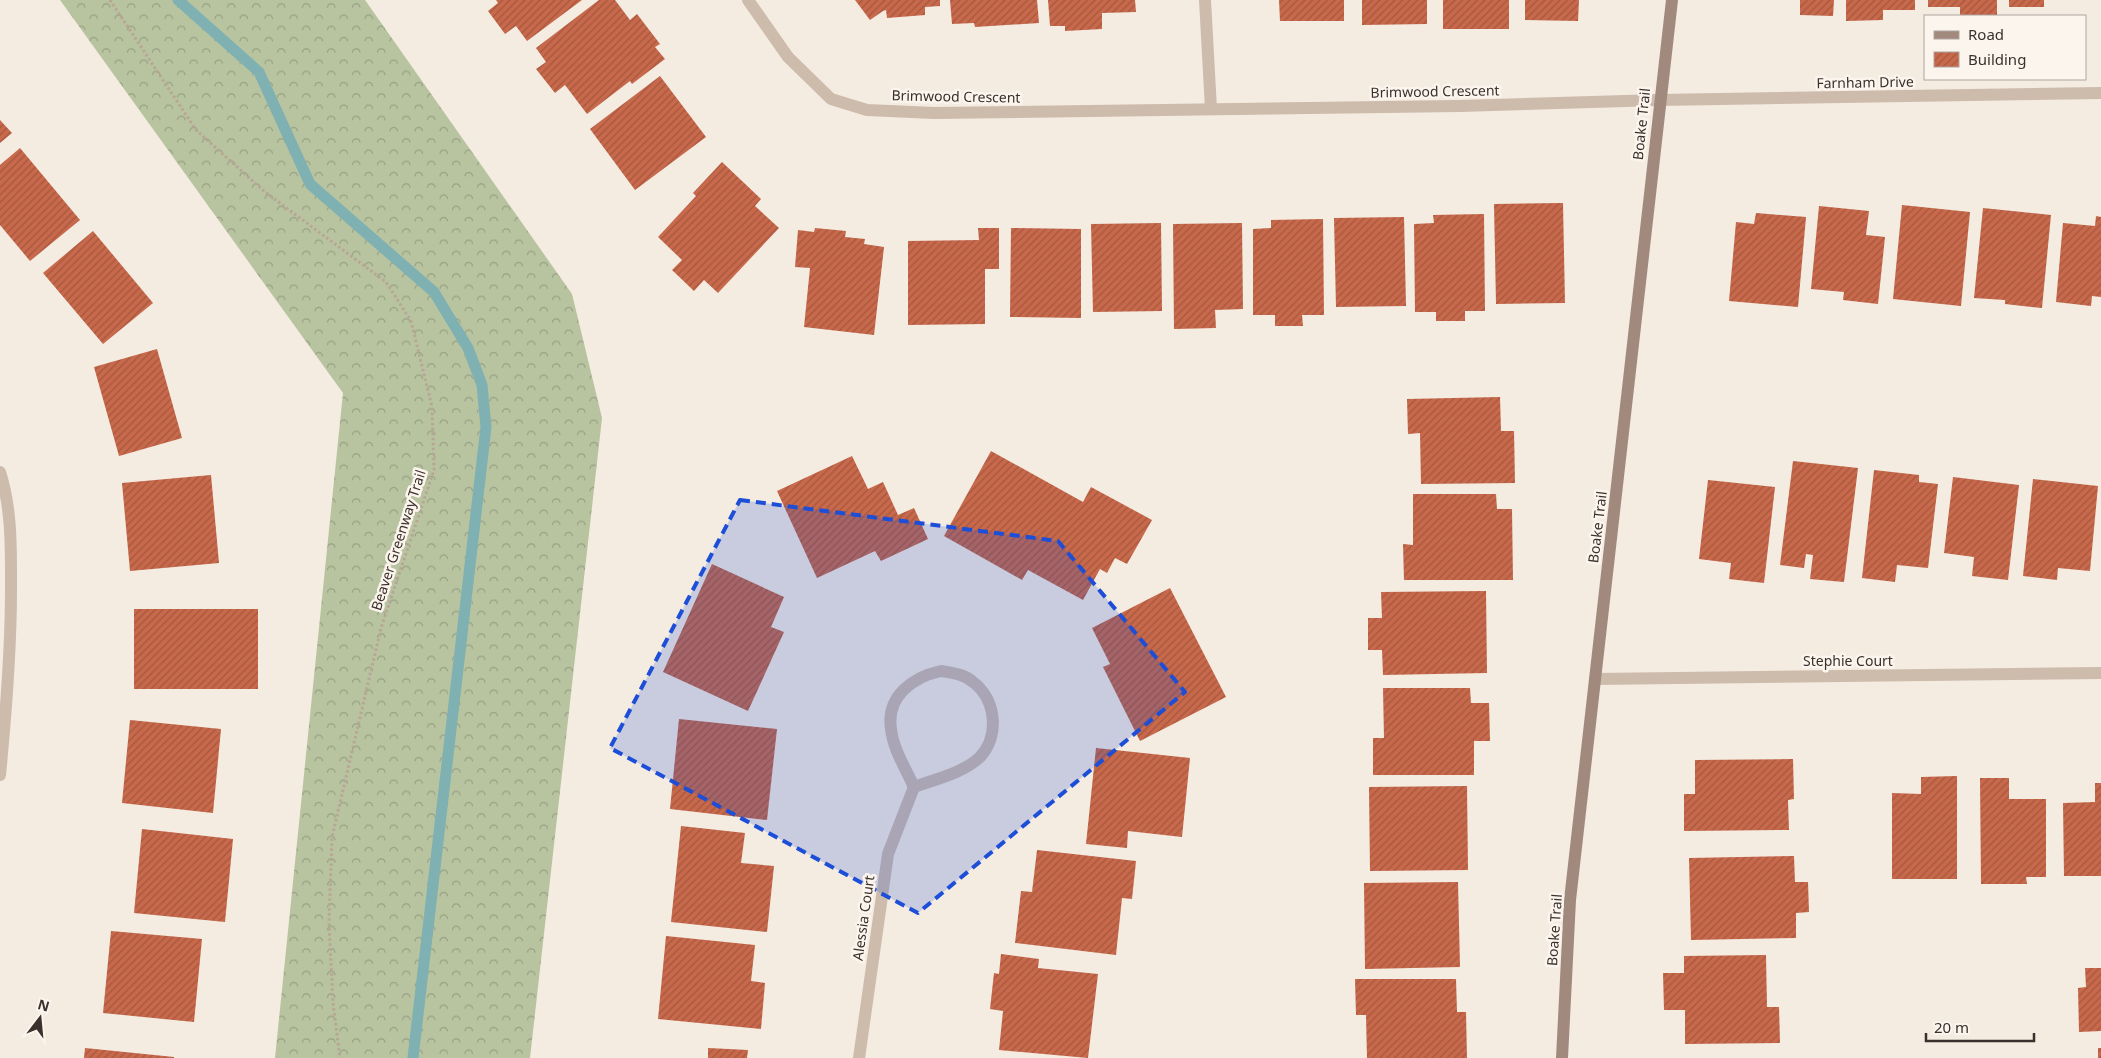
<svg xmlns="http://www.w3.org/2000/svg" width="2101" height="1058" font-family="'Noto Sans',sans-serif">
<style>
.forest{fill:url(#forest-crowns)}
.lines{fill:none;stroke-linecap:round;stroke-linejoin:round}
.stream{stroke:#7fb0b2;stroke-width:11}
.building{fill:url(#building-hatch)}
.path{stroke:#b9a596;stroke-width:3;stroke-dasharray:2.5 2.5;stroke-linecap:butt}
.street{stroke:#cdbbac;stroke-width:12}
.secondary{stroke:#a18a7d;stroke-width:12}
.marked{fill:#1d4ed8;fill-opacity:0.2;stroke:#1d4ed8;stroke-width:4;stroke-dasharray:10 6;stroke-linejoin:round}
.labels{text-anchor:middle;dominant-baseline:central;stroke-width:5;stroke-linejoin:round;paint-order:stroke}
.street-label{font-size:14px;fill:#3b302b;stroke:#fbf5ee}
</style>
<defs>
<pattern id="forest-crowns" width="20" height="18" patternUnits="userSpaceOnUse" patternTransform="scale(1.25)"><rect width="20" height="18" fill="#b8c4a0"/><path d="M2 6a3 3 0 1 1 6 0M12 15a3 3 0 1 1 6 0" fill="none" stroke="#97a083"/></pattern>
<pattern id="building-hatch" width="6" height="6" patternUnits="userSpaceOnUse" patternTransform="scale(1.25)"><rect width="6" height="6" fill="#c8694b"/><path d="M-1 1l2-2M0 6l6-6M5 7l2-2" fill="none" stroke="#a4573f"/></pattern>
</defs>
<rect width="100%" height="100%" fill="#f4ebe1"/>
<polygon class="forest" points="60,0 365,0 572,294 602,418 530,1058 275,1058 343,393"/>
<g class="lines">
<polyline class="stream" points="178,0 259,72 310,184 434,292 468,348 482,385 486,427 413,1058"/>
</g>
<g class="building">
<polygon points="496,0 582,0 527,41 516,26 505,34 488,11 498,3"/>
<polygon points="599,0 615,0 630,20 637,14 660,44 655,47 665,59 632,84 630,81 587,114 565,85 555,93 536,69 546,62 536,48"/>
<polygon points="855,0 940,0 940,6 925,7 925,15 887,18 886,10 883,11 870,20"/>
<polygon points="950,0 1037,0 1039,23 975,27 974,23 952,24"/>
<polygon points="1048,0 1135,0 1136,12 1102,13 1102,29 1065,31 1065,26 1050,26"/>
<polygon points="1279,0 1344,0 1344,21 1280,21"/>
<polygon points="1362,0 1427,0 1427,24 1362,25"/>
<rect x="1443" y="0" width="66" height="29"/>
<polygon points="1525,0 1579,0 1578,21 1525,20"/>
<polygon points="1800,0 1834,0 1833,16 1800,15"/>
<polygon points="1846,0 1915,0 1915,10 1883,10 1883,20 1846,21"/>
<polygon points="1928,0 1997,0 1997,16 1960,16 1960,7 1928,7"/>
<rect x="2009" y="0" width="35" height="7"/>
<polygon points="660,76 706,137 635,190 590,129"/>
<polygon points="0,120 12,133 0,143"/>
<polygon points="20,148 80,220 30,261 0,225 0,165"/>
<polygon points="722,162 761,199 755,206 779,228 718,293 704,280 694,291 672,270 682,260 658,237 696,196 693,193"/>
<polygon points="1563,203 1565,303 1496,304 1494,204"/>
<polygon points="1902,205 1970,212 1961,306 1893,299"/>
<polygon points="1819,206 1869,211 1866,235 1885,237 1878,304 1843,300 1844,292 1811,289"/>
<polygon points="1983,208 2051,215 2042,308 2005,304 2005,300 1974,298"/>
<polygon points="1756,213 1806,217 1798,307 1729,301 1736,222 1754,224"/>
<polygon points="1484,214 1485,311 1465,311 1465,321 1436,321 1436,312 1415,312 1414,224 1434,223 1433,215"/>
<polygon points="2096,216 2101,217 2101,297 2092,296 2091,306 2056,302 2063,223 2095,226"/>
<polygon points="1404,217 1406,306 1336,307 1334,218"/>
<polygon points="1323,219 1324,315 1302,315 1303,326 1275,326 1275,315 1253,315 1253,229 1271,228 1271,220"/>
<polygon points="1161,223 1162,311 1093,312 1091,224"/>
<polygon points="1242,223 1243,309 1215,310 1216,328 1174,329 1173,224"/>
<polygon points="815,228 846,231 845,237 865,239 864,244 884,247 874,335 804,327 810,268 795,267 798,230 814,232"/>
<polygon points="978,228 999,228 999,269 985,269 985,324 908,325 908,241 979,240"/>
<polygon points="1011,228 1081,229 1081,318 1010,317"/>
<polygon points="93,231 153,303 103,344 43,273"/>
<polygon points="157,349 182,438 119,456 94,367"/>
<polygon points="1500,397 1501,431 1514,431 1515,483 1421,484 1420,433 1408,434 1407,399"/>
<polygon points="991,451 1083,502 1091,487 1152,520 1127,564 1115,558 1107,573 1100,569 1083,600 1028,570 1022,580 944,536"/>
<polygon points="852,456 868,489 883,482 898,515 914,508 928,539 881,561 875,551 817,578 777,491"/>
<polygon points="1793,461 1858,468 1844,582 1810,579 1813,555 1806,554 1804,568 1780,565"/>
<polygon points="1874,470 1919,475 1919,482 1938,484 1928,568 1897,565 1895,582 1862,578"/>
<polygon points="211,475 219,563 130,571 122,483"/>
<polygon points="1953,477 2019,485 2008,580 1972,576 1974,557 1944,553"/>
<polygon points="2033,479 2098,486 2090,571 2058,568 2057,580 2023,576"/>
<polygon points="1708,480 1775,487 1764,583 1729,579 1731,563 1699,559"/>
<polygon points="1413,494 1496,494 1497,509 1512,509 1513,580 1404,580 1403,544 1413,545"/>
<polygon points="712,564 784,597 771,627 784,632 748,711 663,672"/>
<polygon points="1170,588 1226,697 1140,741 1103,667 1110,664 1092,628"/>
<polygon points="1486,591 1487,673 1383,675 1382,650 1368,650 1368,618 1382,618 1381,592"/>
<rect x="134" y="609" width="124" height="80"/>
<polygon points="1383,688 1470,688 1471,703 1489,703 1490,741 1474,741 1474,775 1373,775 1373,738 1384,738"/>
<polygon points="679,719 777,729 767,820 670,809"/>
<polygon points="130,720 221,729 213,813 122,803"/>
<polygon points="1096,748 1190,758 1182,837 1128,831 1127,848 1086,844"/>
<polygon points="1793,759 1794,799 1788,800 1789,830 1684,831 1684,794 1695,794 1695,760"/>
<polygon points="1957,776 1957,879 1892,879 1892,793 1921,794 1921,777"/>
<polygon points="1980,778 2009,778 2009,799 2046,799 2046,877 2026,877 2027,884 1981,884"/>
<polygon points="2095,783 2101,783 2101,876 2064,876 2063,803 2095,802"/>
<polygon points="1467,786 1468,870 1370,871 1369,787"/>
<polygon points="681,826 745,833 741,863 774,866 767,932 671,922"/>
<polygon points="142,829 233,839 225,922 134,913"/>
<polygon points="1037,850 1136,861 1132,899 1122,898 1116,955 1015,943 1021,891 1032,892"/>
<polygon points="1794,856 1795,882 1808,882 1809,912 1796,913 1796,938 1691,940 1689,858"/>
<polygon points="1458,882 1460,967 1365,969 1364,883"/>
<polygon points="111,931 202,939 194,1022 103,1013"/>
<polygon points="666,936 755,945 751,981 765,983 761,1029 658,1019"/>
<polygon points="1001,954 1039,959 1038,968 1098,974 1088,1058 999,1050 1003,1011 990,1009 994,973 999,974"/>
<polygon points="1766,955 1767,1007 1779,1007 1780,1043 1685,1044 1685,1010 1664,1010 1663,973 1684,973 1684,956"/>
<polygon points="2085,968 2101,968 2101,1031 2079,1032 2078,988 2086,987"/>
<polygon points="1355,979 1456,979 1457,1012 1466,1012 1467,1058 1367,1058 1366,1015 1356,1015"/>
<polygon points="85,1048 174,1057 174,1058 84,1058"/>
<polygon points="708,1048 748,1050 747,1058 708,1058"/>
<rect x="2098" y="1048" width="3" height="10"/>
</g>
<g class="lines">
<polyline class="path" points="110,0 196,130 265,192 386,282 411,321 432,407 434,470 381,628 332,837 329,922 333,1003 340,1058"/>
<g class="street">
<polyline points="748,0 788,57 831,99 867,110 934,113 1460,106 1659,100 2101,93"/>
<polyline points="1205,0 1211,109"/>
<path d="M0 472C12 509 11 550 11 589 11 652 6 713 0 775"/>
<path d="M941 671C953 673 964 674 973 682 996 699 1000 736 980 757 963 773 936 779 914 787 906 769 893 749 891 729 886 696 913 677 941 671Z"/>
<polyline points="1595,679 2101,673"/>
<polyline points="859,1058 888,854 914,787"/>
</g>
<polyline class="secondary" points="1562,1058 1570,900 1672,0"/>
</g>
<path class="marked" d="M740 500 1058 541 1185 692 918 913 610 748Z"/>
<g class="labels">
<g class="street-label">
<text transform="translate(1865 82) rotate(-1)">Farnham Drive</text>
<text transform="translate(1435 91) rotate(-1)">Brimwood Crescent</text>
<text transform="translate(956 96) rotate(1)">Brimwood Crescent</text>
<text transform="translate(1641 124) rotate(-84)">Boake Trail</text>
<text transform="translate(1597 527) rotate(-83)">Boake Trail</text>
<text transform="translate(398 540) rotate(-72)">Beaver Greenway Trail</text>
<text x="1848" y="660">Stephie Court</text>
<text transform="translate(863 918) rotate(-82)">Alessia Court</text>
<text transform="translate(1554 930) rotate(-86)">Boake Trail</text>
</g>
</g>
<rect x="1924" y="15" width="162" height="65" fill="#fbf5ee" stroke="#aea6a0"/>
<rect x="1934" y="31" width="25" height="8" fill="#a18a7d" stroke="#aea6a0"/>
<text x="1968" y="40" font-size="15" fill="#3b302b">Road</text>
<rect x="1934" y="52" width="25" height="15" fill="url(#building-hatch)" stroke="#aea6a0"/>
<text x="1968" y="65" font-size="15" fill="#3b302b">Building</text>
<g transform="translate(40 1018) rotate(16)" stroke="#fbf5ee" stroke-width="4" paint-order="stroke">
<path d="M0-4L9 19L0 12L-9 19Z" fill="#3b302b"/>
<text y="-8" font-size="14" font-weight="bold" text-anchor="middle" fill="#3b302b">N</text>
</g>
<path d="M1926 1033v8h108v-8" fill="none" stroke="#3b302b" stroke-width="2.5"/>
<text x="1934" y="1033" font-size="15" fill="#3b302b" stroke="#fbf5ee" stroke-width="4" paint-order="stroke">20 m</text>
</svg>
